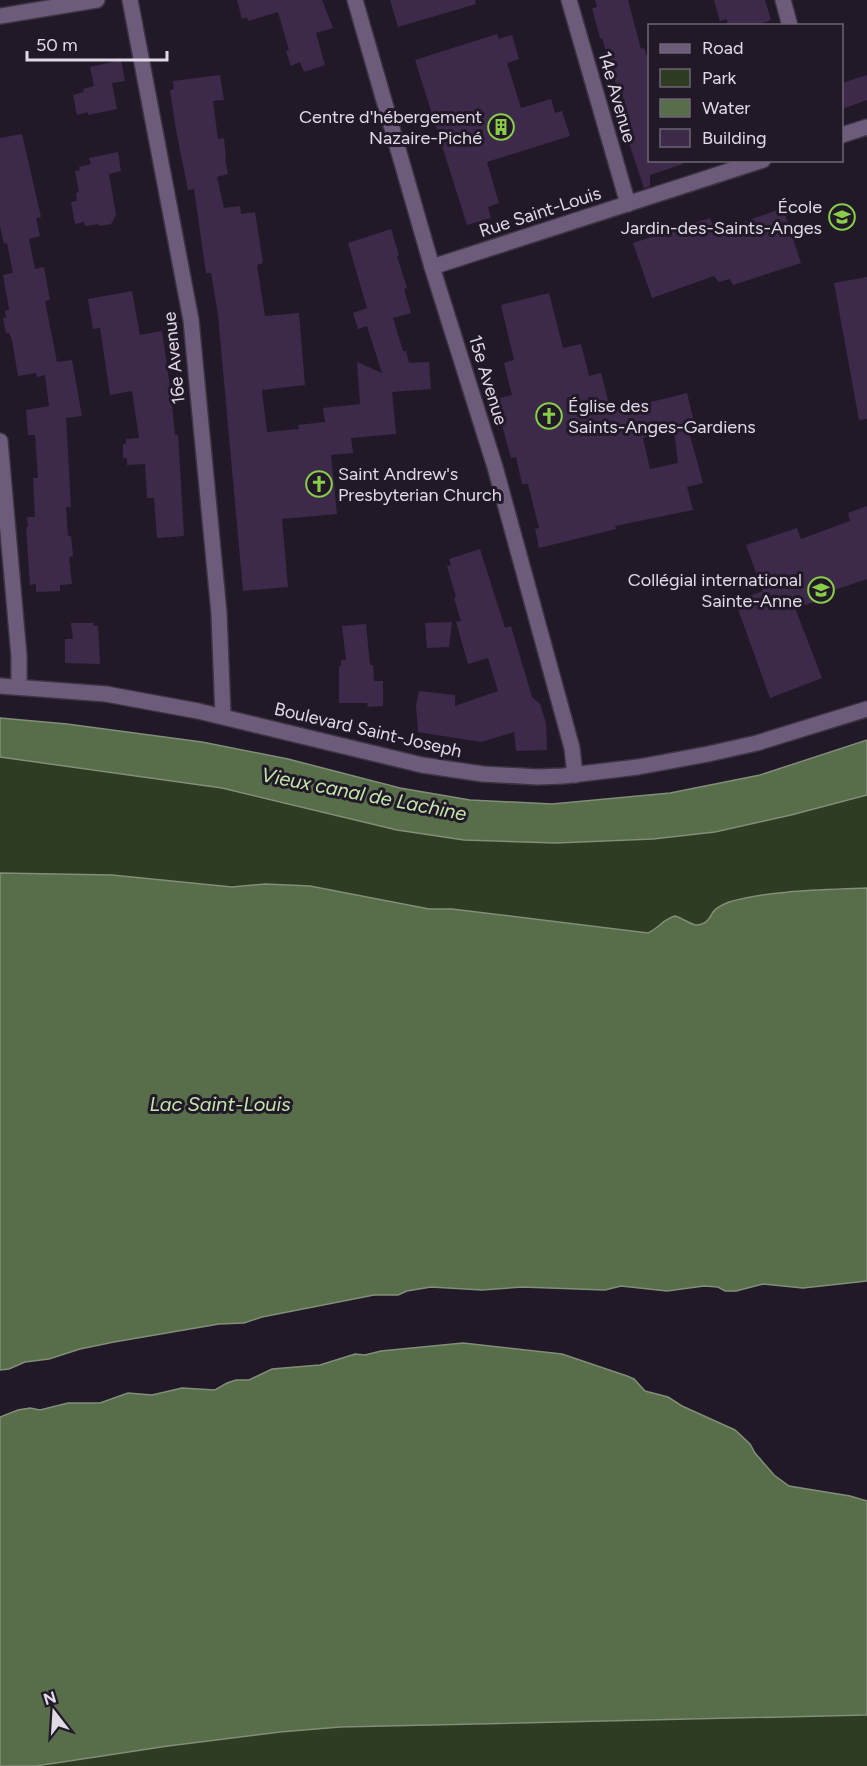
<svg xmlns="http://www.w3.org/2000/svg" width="867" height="1766" font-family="Figtree,sans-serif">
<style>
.green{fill:#2d3c22}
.water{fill:#586d49;stroke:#818e78;stroke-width:1.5}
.building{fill:#3d2a4a;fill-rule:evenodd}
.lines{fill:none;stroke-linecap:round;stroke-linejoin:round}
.minor-casing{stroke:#3c3442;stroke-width:18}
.tertiary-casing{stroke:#3c3442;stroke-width:18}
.minor{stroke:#6d5b7b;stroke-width:15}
.tertiary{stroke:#6d5b7b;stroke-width:15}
.labels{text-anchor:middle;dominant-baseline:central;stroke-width:6;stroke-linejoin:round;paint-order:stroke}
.street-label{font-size:18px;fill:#e0dae5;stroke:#211928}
.poi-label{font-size:18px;fill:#e0dae5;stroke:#211928;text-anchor:end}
.water-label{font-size:20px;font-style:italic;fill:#c4e8aa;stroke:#211928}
</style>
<rect width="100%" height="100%" fill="#211928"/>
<g class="green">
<path d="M0 757 222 788 396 830 464 840 556 843 653 839 715 832 791 815 867 795V888L804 891 711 919C698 928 694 925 681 918L648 933 452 909H429L309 886 265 884 232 887 112 875 0 873Z"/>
<path d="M867 1715V1766H36C136 1747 239 1735 340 1727Z"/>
</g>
<g class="water">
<polygon points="0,718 67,724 202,742 288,759 400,788 470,800 552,804 670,793 760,775 867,740 867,795 791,815 715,832 653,839 556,843 464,840 397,830 222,788 0,757"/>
<path d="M0 873 112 875 232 887 265 884 310 886 429 909H452L648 933C659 928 663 919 675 916 682 918 690 924 696 925 706 925 709 919 713 912 716 908 724 904 729 902 772 890 822 890 867 888V1281L803 1288 763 1284 736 1291H725L718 1287 704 1286 667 1291 621 1286 605 1290 522 1287 482 1290 431 1287 407 1291 398 1295H374L262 1317 244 1323 219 1324 114 1342 80 1349 49 1359 25 1362 9 1369 0 1370Z"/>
<polygon points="463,1343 562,1354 627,1376 634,1379 645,1391 668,1397 682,1406 735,1430 750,1444 755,1453 774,1475 789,1486 850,1496 867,1501 867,1715 340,1727 280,1732 168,1746 36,1766 0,1766 0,1417 18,1410 30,1408 40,1410 68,1403 100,1403 128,1393 152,1395 182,1388 215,1390 227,1383 236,1380 249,1380 272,1369 320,1365 355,1354 365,1355 381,1351"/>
</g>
<g class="building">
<polygon points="237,0 322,0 333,28 316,33 325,65 304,72 300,62 291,66 286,51 289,50 278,12 248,21 247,17 242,19"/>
<polygon points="390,0 475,0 476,4 398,27"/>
<polygon points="595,0 628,0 641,49 644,48 650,64 650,160 683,160 683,164 650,175 650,186 644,188 628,140 634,138 629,117 619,84 616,85 602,38 600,38 592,8 597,7"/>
<polygon points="714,0 765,0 771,20 755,26 728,26 727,19 720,21"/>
<polygon points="497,34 499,39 512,35 519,59 507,63 521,108 551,99 555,113 562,111 570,136 487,162 499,203 488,207 491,218 467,225 415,60"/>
<polygon points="121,60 125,81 112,83 117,109 88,115 88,112 77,115 73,95 84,92 83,89 94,86 90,67"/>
<polygon points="220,75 224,100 213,101 218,139 224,138 226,159 225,159 228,174 217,177 224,208 240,206 241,214 255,212 263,263 257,265 265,316 299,313 305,385 262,390 267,432 299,429 298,425 325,422 323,408 360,404 357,362 382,373 367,326 358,329 353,313 367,308 348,243 391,229 399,255 397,256 407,288 404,289 411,313 393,318 403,351 406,351 409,363 429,362 431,389 392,392 396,434 351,438 353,453 331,455 337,514 282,519 288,587 243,591 218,315 211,273 206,273 194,189 188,190 176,130 170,90 174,89 173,81"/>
<polygon points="867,75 867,100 842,109 842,83"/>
<polygon points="22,134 41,217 36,218 40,236 29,239 35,269 44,267 50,300 45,301 57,362 72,360 82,416 66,418 71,507 66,507 68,536 71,536 73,556 69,557 72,584 60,585 60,591 36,592 36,584 30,585 26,527 28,527 27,517 35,517 33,478 38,478 35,435 28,435 26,410 49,406 45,375 37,377 36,373 18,376 12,340 9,333 6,333 3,318 6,318 5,311 9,309 3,275 13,273 7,243 4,244 0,226 0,138"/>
<polygon points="118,152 121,171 109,174 116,215 111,224 99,226 99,224 85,226 84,222 75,224 71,202 77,201 76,193 79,192 75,171 80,170 79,167 91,164 89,158"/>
<polygon points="783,208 801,263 733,285 730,279 719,282 714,276 652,298 633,243 710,218 715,232"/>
<polygon points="867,277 867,419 859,420 834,283"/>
<polygon points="132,291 140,335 162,331 171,394 175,435 178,435 184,536 157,538 154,498 147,498 145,464 127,465 127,458 123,458 123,444 126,444 126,439 139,438 132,391 110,395 100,328 93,329 88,299"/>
<path d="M549 293 563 348 581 344 589 376 601 373 611 412 687 393 695 426 688 428 703 483 687 487 693 510 615 526 616 529 539 548 535 529 539 528 528 484H522L516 457 511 458 495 399 512 395 504 363 514 360 501 305ZM674 431 678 463 650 469 643 438Z"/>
<polygon points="867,506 867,579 829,592 830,597 795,608 822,678 770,698 735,601 763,591 746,545 797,528 801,539 850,521 848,513"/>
<polygon points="480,549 505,628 511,626 532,697 540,704 546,723 547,750 516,751 514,732 481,742 418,732 416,705 419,691 455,695 455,706 498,691 488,658 468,664 456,622 461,621 454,598 456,597 447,566 451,565 449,559"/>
<polygon points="452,622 449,647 427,648 425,623"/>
<polygon points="71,623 94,623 93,626 98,626 100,664 65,663 65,639 73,639"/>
<polygon points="366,624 370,665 373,665 374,681 383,681 383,706 368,707 367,703 339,703 339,666 341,666 341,660 346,660 342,626"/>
</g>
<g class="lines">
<g class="minor-casing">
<g id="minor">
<polyline points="130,0 191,320 219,613 223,716"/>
<polyline points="569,0 628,204"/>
<polyline points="783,0 790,26"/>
<polyline points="0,16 97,0"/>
<polyline points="842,135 867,127"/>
<polyline points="432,267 763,160"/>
<polyline points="0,441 19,656 19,687"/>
</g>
</g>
<g class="tertiary-casing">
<g id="tertiary">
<polyline points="355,0 432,267 495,467 572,748 575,775"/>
<polyline points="0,686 106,694 198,711 422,765 483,774 538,777 563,776 638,767 708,754 757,743 867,709"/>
</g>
</g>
<use href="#minor" class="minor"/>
<use href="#tertiary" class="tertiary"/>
</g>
<defs>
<g id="building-ring" transform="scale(1.35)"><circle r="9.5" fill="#211928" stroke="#8ace47" stroke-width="1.5"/><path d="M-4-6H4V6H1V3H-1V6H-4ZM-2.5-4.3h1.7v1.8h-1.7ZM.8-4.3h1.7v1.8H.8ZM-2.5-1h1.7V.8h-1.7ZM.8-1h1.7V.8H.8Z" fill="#8ace47"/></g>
<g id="school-ring" transform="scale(1.35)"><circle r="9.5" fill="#211928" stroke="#8ace47" stroke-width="1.5"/><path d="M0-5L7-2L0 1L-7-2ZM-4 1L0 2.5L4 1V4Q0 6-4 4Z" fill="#8ace47"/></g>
<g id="church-ring" transform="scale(1.35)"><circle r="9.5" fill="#211928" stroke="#8ace47" stroke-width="1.5"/><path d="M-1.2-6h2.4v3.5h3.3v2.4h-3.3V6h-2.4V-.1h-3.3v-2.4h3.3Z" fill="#8ace47"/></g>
<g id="university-ring" transform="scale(1.35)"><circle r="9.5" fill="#211928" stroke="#8ace47" stroke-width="1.5"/><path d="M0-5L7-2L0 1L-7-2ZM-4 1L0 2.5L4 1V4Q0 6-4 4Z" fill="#8ace47"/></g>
</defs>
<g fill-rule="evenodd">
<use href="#building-ring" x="501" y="127"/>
<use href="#school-ring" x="842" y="217"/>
<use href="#church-ring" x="549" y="416"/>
<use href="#church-ring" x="319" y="484"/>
<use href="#university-ring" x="821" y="590"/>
</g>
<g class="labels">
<g class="street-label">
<text transform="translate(617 97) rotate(74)">14e Avenue</text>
<text transform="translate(540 212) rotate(-18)">Rue Saint-Louis</text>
<text transform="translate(174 358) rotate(-96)">16e Avenue</text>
<text transform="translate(488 380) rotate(73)">15e Avenue</text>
<text transform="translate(368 730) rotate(13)">Boulevard Saint-Joseph</text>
</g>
<g class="poi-label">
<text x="482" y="117">Centre d'hébergement<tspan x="482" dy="21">Nazaire-Piché</tspan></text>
<text x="822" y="207">École<tspan x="822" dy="21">Jardin-des-Saints-Anges</tspan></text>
<text x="568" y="406" text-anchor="start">Église des<tspan x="568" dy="21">Saints-Anges-Gardiens</tspan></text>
<text x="338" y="474" text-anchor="start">Saint Andrew's<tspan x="338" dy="21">Presbyterian Church</tspan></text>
<text x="802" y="580">Collégial international<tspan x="802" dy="21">Sainte-Anne</tspan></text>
</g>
<g class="water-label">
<text transform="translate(364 794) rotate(11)">Vieux canal de Lachine</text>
<text x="220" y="1104">Lac Saint-Louis</text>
</g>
</g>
<rect x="648" y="24" width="195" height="138" fill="#211928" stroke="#6d6674" stroke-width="1.5"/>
<rect x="660" y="44" width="30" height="9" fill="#6d5b7b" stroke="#6d6674" stroke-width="1.5"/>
<text x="702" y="54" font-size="18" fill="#e0dae5">Road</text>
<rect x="660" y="69" width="30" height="18" fill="#2d3c22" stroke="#6d6674" stroke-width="1.5"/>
<text x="702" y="84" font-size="18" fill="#e0dae5">Park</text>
<rect x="660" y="99" width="30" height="18" fill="#586d49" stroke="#6d6674" stroke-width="1.5"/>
<text x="702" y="114" font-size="18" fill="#e0dae5">Water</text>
<rect x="660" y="129" width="30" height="18" fill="#3d2a4a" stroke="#6d6674" stroke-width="1.5"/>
<text x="702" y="144" font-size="18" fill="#e0dae5">Building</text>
<g transform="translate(54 1712) rotate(343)" stroke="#211928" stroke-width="4.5" paint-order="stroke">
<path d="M0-4.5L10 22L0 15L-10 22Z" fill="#e0dae5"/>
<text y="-9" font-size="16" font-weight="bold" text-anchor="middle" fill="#e0dae5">N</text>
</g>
<path d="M27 51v9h140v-9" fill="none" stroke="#e0dae5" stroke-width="3"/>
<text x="36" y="51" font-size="18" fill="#e0dae5" stroke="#211928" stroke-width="4.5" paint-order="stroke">50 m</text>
</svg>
